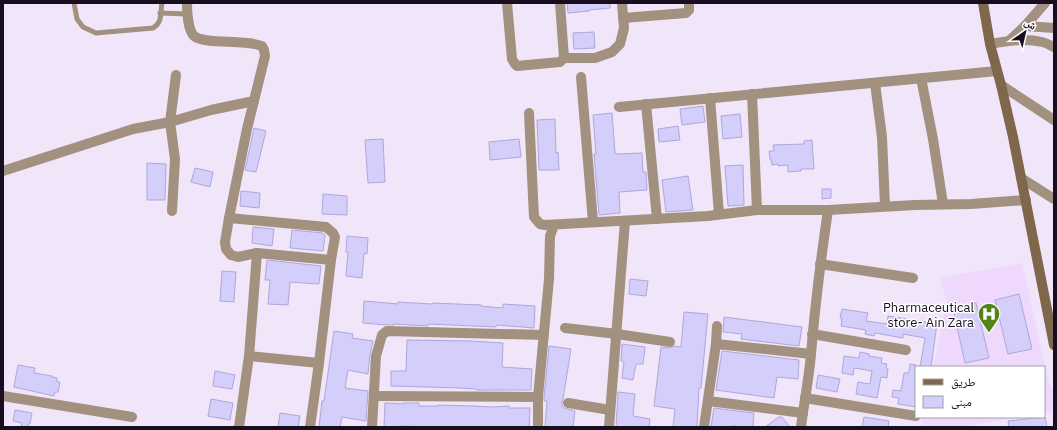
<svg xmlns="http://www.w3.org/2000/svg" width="1057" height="430" font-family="'IBM Plex Sans','Noto Naskh Arabic',sans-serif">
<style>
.built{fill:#eed9fc}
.building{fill:#d4cefa;stroke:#afa6db}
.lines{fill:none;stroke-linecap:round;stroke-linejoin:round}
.lane{stroke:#a2917e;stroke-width:5}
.street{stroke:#a2917e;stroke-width:10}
.secondary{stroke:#7e674a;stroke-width:10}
.labels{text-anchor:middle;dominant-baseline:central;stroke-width:3;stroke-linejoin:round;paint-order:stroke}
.poi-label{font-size:13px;fill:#190e20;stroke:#fff;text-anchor:end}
</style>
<rect width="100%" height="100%" fill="#f1e5f9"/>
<g class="built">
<polygon points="1022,263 1049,383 1054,394 1054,412 1044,413 1044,367 933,367 947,301 940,278"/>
<polygon points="923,417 1021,417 958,427 921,427"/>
</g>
<g class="building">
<polygon points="567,3 610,3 610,8 589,10 589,11 568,13"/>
<polygon points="594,32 595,48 574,49 573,33"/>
<polygon points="703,106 705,122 682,125 680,109"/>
<polygon points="612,113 615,153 616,153 616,154 642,153 643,172 646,172 647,190 619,192 620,213 599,215 594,154 596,154 593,115"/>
<polygon points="740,114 742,137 723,139 721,116"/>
<polygon points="555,119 556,153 558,152 559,170 539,170 537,120"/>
<polygon points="678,126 680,140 659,142 658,129"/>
<polygon points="254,128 266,131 256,172 245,170"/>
<polygon points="383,139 385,182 368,183 365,140"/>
<polygon points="519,139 521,157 490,160 489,142"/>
<polygon points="812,140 814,169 801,169 801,171 788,172 788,165 778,166 778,164 772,165 771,159 770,159 769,151 774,151 773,145 804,144 804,141"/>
<polygon points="147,163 166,164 165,200 147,200"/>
<polygon points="743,165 744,205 728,206 725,166"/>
<polygon points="195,168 213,172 210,187 191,182"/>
<polygon points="688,176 693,210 666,212 662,180"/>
<polygon points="822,189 831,189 831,198 822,199"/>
<polygon points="241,191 260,193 259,208 240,206"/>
<polygon points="323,194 347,196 347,215 322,214"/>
<polygon points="253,227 274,229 272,246 252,243"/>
<polygon points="292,230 323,233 325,235 323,251 290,248"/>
<polygon points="347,236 368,238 367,254 364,253 362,278 346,276 348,252 346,252"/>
<polygon points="267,260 321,266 319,284 290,282 288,305 268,304 270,280 265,280"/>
<polygon points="222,271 236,272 234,302 220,301"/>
<polygon points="630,279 648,281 646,296 629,294"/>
<polygon points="1019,294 1032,349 1008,354 995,300"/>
<polygon points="364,301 398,304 398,302 432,304 432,303 481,305 481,306 503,308 503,304 535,306 534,328 497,325 496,327 428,324 428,326 394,324 394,325 387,325 363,323"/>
<polygon points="976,303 989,358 965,363 953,309"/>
<polygon points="842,309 868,313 866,321 887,324 888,316 937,324 931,367 920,367 925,338 903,334 903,338 875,333 874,336 865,334 866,330 841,326 842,318 840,318"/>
<polygon points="684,312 708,314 701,388 699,388 697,427 673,427 675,409 654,406 661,347 669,348 675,346 681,347"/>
<polygon points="724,317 802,327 799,346 741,339 742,334 723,332"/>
<polygon points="334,331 353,334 352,338 373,341 370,355 368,374 348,370 345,388 368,391 366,421 342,417 340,427 319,427 322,401 324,401"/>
<polygon points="407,340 471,341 503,343 502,367 532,369 531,390 476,390 476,389 459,388 391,386 391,371 406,371"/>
<polygon points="622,344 645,347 643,364 636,364 633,380 622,378 624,362 621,361"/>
<polygon points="549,346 571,349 563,399 562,402 562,406 564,408 575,411 573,427 545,427 547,401 544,401 544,397"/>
<polygon points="722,351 799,360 798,379 777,377 774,398 716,390"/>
<polygon points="860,352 869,354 869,356 882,358 881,363 887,364 886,368 888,369 887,378 881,377 877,398 856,394 858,382 870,384 872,371 854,368 853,375 842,373 844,356 859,358"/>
<polygon points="910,364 916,365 916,407 898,404 899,398 892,397 893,390 901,391 904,373 908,373 908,372 909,372"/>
<polygon points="18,365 35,368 34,373 52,376 52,377 57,378 57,382 60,382 58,392 55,392 54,396 14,387"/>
<polygon points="215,371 235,375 232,389 213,386"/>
<polygon points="818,375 840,379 837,392 816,388"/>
<polygon points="618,392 635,394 633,416 650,419 649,427 616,427"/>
<polygon points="211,399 233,403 230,420 208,416"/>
<polygon points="385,403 403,404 403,403 419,403 419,406 438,406 438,405 474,406 492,407 509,406 509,408 530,408 529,427 437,427 400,426 400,427 384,427"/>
<polygon points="714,408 754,413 753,427 731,426 730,427 711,427"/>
<polygon points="15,410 32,413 30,424 28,424 28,427 21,427 22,423 13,421"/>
<polygon points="280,413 300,416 298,427 278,427"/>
<polygon points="779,417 782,417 790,427 765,427"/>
<polygon points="864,417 889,421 888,427 862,427"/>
<polygon points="1045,417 1047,427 1009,427 1008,421"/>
</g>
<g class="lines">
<g class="lane">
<path d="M74 3 77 19 83 27 96 33 153 28C163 22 160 13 162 3"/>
<polyline points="160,13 187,14"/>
</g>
<g class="street">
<path d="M187 3C187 12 188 30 194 36 204 45 246 39 262 46L264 50 265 56 247 129 229 218 225 242 226 249 231 255 238 257 257 253 331 260 319 363 310 427"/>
<polyline points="507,3 512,59 515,64 517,66 560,62 564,58 560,3"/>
<polyline points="623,18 686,13 689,10 689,3"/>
<polyline points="1025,26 1054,28"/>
<polyline points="1009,41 1025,26 1045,3"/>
<path d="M990 44C1007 41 1025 38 1042 42 1046 43 1050 45 1054 47"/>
<polyline points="564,58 595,58 612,52 620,44 624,28 622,3"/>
<polyline points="581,77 593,222"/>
<polyline points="921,78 933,139 943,204"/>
<polyline points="875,83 882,137 885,206"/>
<polyline points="1001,85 1054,120"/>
<polyline points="752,94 757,210"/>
<polyline points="710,98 719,214"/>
<polyline points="646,104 657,219"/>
<polyline points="619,107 997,71"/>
<polyline points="529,113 534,217 540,224 545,225 708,216 757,210 828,210 915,205 971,204 1026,200"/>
<polyline points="3,171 133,129 170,122 211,110 254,101"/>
<polyline points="1021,178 1054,199"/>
<polyline points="172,211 175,159 170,122 176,75"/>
<polyline points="229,218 326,227 333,233 335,237 331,260"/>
<polyline points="820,264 913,278"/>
<polyline points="565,328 617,334 670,342"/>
<polyline points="812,334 906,350"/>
<polyline points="716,344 811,354"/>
<polyline points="249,356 319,363"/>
<polyline points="3,396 132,417"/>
<polyline points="374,396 538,397"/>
<polyline points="805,398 916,416"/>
<polyline points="708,401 803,413"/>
<polyline points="568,403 610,410"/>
<polyline points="239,427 249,356 257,253"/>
<polyline points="372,427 376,356 382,335 387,331 544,335"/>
<polyline points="538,427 538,397 549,279 550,236 554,225"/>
<polyline points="609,427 625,221"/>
<polyline points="704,427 716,344 717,326"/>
<path d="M801 427C804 403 809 378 811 354 815 305 821 258 828 210"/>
</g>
<polyline class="secondary" points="983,3 990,44 1001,85 1013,137 1054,345"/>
</g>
<defs>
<g id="hospital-pin" transform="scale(1.15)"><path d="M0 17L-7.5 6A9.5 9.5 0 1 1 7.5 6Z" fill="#528417" stroke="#fff"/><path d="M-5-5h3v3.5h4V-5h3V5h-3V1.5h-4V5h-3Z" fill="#fff"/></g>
</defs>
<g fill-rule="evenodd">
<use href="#hospital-pin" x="989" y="314"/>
</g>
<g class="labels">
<g class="poi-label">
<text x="974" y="307">Pharmaceutical<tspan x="974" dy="15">store- Ain Zara</tspan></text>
</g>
</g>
<rect width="1057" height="430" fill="none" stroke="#190e20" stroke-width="8"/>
<rect x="915" y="366" width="130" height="52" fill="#ffffff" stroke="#a39fa6"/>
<rect x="923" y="379" width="20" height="6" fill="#7e674a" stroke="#a39fa6"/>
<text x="951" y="386" font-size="12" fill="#190e20">طريق</text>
<rect x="923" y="396" width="20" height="12" fill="#d4cefa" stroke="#a39fa6"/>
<text x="951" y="406" font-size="12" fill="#190e20">مبنى</text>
<g transform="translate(1025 32) rotate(34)" stroke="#ffffff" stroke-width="3" paint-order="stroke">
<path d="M0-3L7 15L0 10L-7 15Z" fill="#190e20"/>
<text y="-6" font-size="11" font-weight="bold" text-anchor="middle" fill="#190e20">ش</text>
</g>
</svg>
